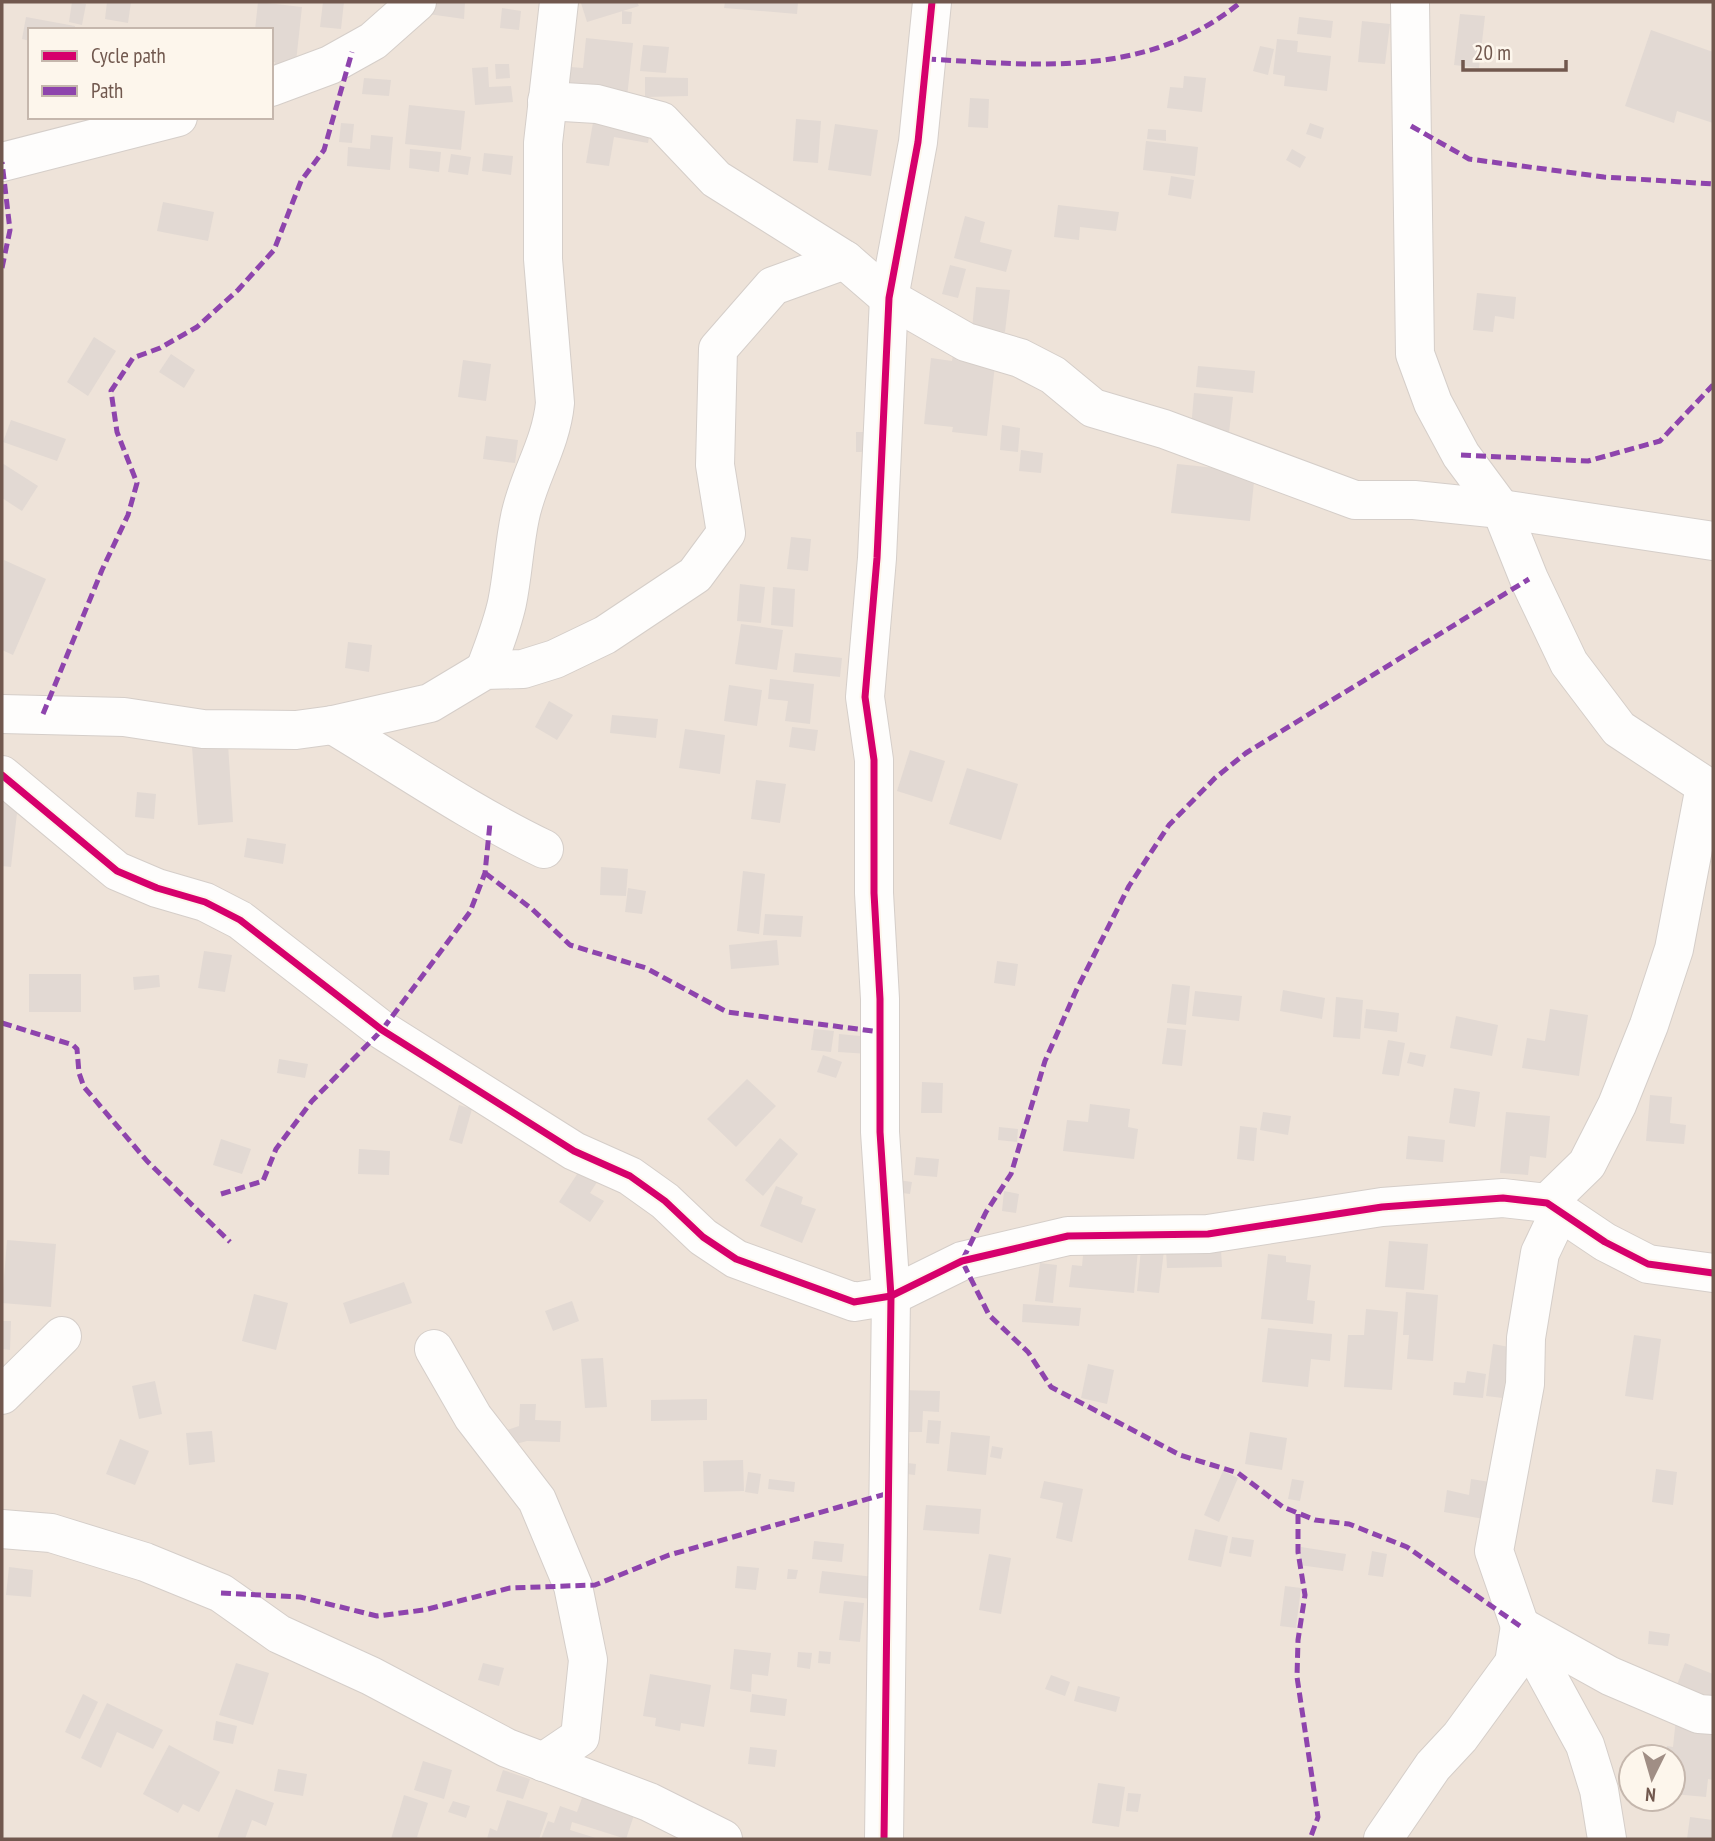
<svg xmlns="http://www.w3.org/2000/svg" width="1715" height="1841" font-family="'PT Sans Narrow',sans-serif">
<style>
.residential{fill:#eee3d9;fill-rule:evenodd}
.building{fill:#e2d9d3}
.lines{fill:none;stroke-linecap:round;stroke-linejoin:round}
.minor-casing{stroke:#d5cec9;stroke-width:40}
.minor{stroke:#fefdfc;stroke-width:38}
.quiet{stroke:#8e44ad;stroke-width:5;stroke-dasharray:10 5;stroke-linecap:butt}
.cycleway-casing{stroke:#fdf6ec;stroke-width:11}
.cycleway{stroke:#d6006c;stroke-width:7}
</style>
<rect width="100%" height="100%" fill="#f6f1eb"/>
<path class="residential" d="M2 2H1713V1839H2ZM30 30H271V117H30ZM1631 1757H1673V1799H1631Z"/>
<g class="building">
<polygon points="72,2 86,4 82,25 69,22"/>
<polygon points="107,2 131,2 128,23 105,19"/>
<polygon points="258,2 302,7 295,71 274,69 275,62 271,62 271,30 255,30"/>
<polygon points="323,2 344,2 341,29 320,27"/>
<polygon points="429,2 465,2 464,19 428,14"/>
<polygon points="586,2 637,2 639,6 587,22 581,3"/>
<polygon points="725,2 798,2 797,14 724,8"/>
<polygon points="502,8 521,11 519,30 500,28"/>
<polygon points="622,11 632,12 631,24 622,24"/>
<polygon points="1460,14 1485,16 1479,68 1454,65"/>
<polygon points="26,17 75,26 75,30 30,30 30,41 22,39"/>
<polygon points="1299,17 1333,21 1331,38 1297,34"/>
<polygon points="1362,21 1390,24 1385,64 1358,62"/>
<polygon points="1651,30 1713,52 1713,123 1677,111 1674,123 1625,106"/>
<polygon points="586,38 633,43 627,97 568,86 571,67 583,68"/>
<polygon points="1277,39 1298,41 1297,52 1331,56 1327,91 1284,86 1285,76 1273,74"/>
<polygon points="643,45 669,47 666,73 640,71"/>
<polygon points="1260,46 1274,49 1268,75 1253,71"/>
<polygon points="495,64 509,64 510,78 496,79"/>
<polygon points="488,67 489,87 511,86 513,102 475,105 472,68"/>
<polygon points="1184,76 1206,78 1202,112 1167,108 1170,87 1183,88"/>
<polygon points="645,77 688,78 688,96 645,97"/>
<polygon points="364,78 391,80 389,96 362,94"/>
<polygon points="970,98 989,99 988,128 968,127"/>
<polygon points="409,105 465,111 461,150 405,144"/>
<polygon points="595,111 652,121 648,143 614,137 609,166 586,163"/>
<polygon points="796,119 821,121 818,163 793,161"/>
<polygon points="341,123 354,124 352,143 339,142"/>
<polygon points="1310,123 1324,128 1321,139 1306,134"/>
<polygon points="835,124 878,130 871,176 828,170"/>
<polygon points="1148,129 1166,130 1166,141 1147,139"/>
<polygon points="371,135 393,137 390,170 347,166 348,147 370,149"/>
<polygon points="1146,141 1198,147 1195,176 1143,170"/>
<polygon points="410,149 441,152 439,172 409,168"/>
<polygon points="1292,149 1306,157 1300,168 1286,160"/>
<polygon points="484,153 513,156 511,175 482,171"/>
<polygon points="451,154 471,157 468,175 448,172"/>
<polygon points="1171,176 1194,180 1191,199 1168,195"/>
<polygon points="163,202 214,212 208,241 157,231"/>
<polygon points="1058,205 1119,212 1116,231 1080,227 1079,240 1054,237"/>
<polygon points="965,216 985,222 980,242 1012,250 1006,272 954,258"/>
<polygon points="950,265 966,269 958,298 942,294"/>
<polygon points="976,287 1010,290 1005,332 972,329"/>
<polygon points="1477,293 1516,297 1514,319 1495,316 1493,332 1473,330"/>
<polygon points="94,337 116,351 88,396 67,382"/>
<polygon points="171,354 195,370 184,388 159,372"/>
<polygon points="953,355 995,365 987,436 952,432 953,427 924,424 931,358 952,361"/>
<polygon points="463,360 491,364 486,401 458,397"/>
<polygon points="1198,366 1255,371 1253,393 1196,387"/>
<polygon points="1194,393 1233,397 1229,433 1191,429"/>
<polygon points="11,420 66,439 57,461 3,442"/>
<polygon points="1002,425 1020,428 1018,452 1000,450"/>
<rect x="856" y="432" width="17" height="20"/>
<polygon points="486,436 518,440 515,463 483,459"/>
<polygon points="1021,450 1043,453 1041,473 1019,471"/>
<polygon points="2,463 38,486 22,511 2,498"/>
<polygon points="1177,464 1255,472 1250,521 1171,513"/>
<polygon points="791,537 811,539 808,571 787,569"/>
<polygon points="4,560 46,579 13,655 2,650"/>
<polygon points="740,584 765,587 761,623 737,621"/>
<polygon points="773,587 795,589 793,627 771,625"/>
<polygon points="741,624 783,630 777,670 735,664"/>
<polygon points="348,642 372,645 369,672 345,668"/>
<polygon points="795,653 842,658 840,677 793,672"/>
<polygon points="770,679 814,684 810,724 785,721 788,701 768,699"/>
<polygon points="729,685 762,690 757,726 724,721"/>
<polygon points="549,701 573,715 557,740 535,727"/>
<polygon points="612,715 658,719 656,738 610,733"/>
<polygon points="792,727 818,730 815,751 789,747"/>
<polygon points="685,729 725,735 720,774 679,768"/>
<polygon points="228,744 233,822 198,825 192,747"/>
<polygon points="910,750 945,761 932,802 897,791"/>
<polygon points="967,768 1018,784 1001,840 949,824"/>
<polygon points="756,780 786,784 780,823 751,819"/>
<polygon points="137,792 156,794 154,819 135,817"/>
<polygon points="2,802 18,804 11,867 2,866"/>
<polygon points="247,838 286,844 283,864 244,857"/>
<polygon points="601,867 628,869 626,896 600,895"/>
<polygon points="743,871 765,874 759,934 737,931"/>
<polygon points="628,888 646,891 642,914 625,912"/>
<polygon points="765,914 803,916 801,937 763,935"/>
<polygon points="777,940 779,965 731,969 729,945"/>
<polygon points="204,951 232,955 225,992 198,988"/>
<polygon points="997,961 1018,964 1015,986 994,983"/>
<rect x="29" y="974" width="52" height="38"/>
<polygon points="159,975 160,987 134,990 133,977"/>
<polygon points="1172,984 1190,986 1186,1025 1167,1023"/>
<polygon points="1283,990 1325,998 1322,1019 1280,1011"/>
<polygon points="1195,991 1242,996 1239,1021 1192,1016"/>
<polygon points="1336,997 1363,1000 1360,1039 1333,1037"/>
<polygon points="1366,1009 1399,1013 1397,1032 1364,1028"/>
<polygon points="1550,1009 1588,1015 1579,1076 1522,1068 1527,1038 1545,1041"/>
<polygon points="1456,1016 1498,1025 1492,1056 1450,1048"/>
<polygon points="1167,1028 1186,1030 1182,1066 1162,1064"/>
<polygon points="814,1029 834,1031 831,1052 811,1050"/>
<polygon points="839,1034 870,1037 869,1054 838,1052"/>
<polygon points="1388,1040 1405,1043 1399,1076 1382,1074"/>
<polygon points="1410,1052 1426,1055 1423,1067 1407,1063"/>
<polygon points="823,1055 842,1062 836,1078 817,1072"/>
<polygon points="279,1059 308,1064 305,1078 277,1073"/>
<polygon points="747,1079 776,1106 736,1147 707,1119"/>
<polygon points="922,1082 943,1083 942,1113 921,1113"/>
<polygon points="1454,1088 1480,1092 1475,1127 1449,1123"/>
<polygon points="1650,1095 1672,1097 1670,1123 1686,1125 1684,1144 1646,1141"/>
<polygon points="1090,1104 1130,1109 1128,1127 1138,1129 1134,1159 1063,1151 1067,1120 1088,1122"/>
<polygon points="459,1105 472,1109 462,1144 449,1140"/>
<polygon points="1263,1112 1291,1116 1288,1135 1260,1130"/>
<polygon points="1506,1112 1550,1116 1546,1158 1530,1156 1528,1175 1500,1173"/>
<polygon points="1240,1126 1257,1128 1254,1161 1237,1159"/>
<polygon points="999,1127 1018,1129 1017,1142 998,1140"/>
<polygon points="1408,1136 1445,1140 1443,1162 1406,1159"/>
<polygon points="780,1138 798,1154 763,1196 745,1180"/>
<polygon points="221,1139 251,1149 242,1174 213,1165"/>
<polygon points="359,1149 390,1151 389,1175 358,1174"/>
<polygon points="916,1157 939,1159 937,1177 914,1175"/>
<polygon points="583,1165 601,1176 590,1193 604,1201 590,1222 559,1202"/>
<polygon points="898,1180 912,1182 910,1194 895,1192"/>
<polygon points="776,1186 803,1197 801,1204 816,1209 802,1243 760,1226"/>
<polygon points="1004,1191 1019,1194 1016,1213 1002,1211"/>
<polygon points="7,1240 56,1244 51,1307 2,1303"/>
<polygon points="1389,1241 1428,1244 1424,1290 1385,1287"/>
<polygon points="1084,1245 1138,1250 1134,1293 1069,1287 1072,1265 1082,1266"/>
<polygon points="1141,1248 1164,1250 1159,1293 1137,1291"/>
<polygon points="1221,1249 1222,1267 1167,1268 1166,1250"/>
<polygon points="1268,1254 1286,1256 1286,1262 1311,1265 1307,1300 1315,1301 1313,1324 1261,1319"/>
<polygon points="1040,1263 1057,1265 1053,1303 1035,1301"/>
<polygon points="404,1282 412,1303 350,1324 343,1303"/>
<polygon points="1406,1292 1438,1295 1433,1361 1407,1359 1409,1335 1403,1335"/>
<polygon points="254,1294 288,1303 276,1350 242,1341"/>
<polygon points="572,1301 579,1321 553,1331 545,1311"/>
<polygon points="1023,1304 1081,1308 1079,1326 1022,1322"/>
<polygon points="1366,1309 1398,1312 1392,1390 1344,1387 1348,1335 1364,1335"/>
<polygon points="2,1321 11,1321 10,1350 2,1349"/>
<polygon points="1268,1328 1332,1334 1330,1361 1311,1359 1308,1387 1262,1382"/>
<polygon points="1634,1335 1661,1339 1653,1400 1625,1396"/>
<polygon points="1493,1344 1509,1347 1503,1398 1486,1396"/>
<polygon points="603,1358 607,1407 585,1408 581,1359"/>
<polygon points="1088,1364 1114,1370 1107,1404 1081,1398"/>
<polygon points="1467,1371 1486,1374 1483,1398 1453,1395 1454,1382 1465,1383"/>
<polygon points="155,1381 162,1414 139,1419 132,1386"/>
<polygon points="899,1390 940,1391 939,1412 923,1411 922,1432 898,1432"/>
<polygon points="707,1399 707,1420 651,1421 651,1400"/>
<polygon points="520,1404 536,1404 535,1420 561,1421 560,1442 527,1441 512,1445 507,1430 519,1426"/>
<polygon points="928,1420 941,1421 939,1444 926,1443"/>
<polygon points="212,1431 215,1462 189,1465 186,1433"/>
<polygon points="951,1432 990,1436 986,1475 947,1471"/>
<polygon points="1250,1432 1287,1438 1282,1470 1245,1464"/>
<polygon points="120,1439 149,1451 135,1485 106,1474"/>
<polygon points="992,1446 1003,1448 1001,1459 990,1457"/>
<polygon points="743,1460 744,1491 704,1492 703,1461"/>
<polygon points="899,1462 916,1464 915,1475 898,1473"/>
<polygon points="1656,1469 1677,1472 1673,1505 1652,1502"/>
<polygon points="1223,1471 1238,1478 1219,1522 1204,1515"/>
<polygon points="748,1472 761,1474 758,1494 745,1492"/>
<polygon points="769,1479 795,1482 794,1492 768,1489"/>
<polygon points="1292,1479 1304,1481 1300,1501 1288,1499"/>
<polygon points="1471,1479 1490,1482 1484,1519 1444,1512 1447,1490 1469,1495"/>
<polygon points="1044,1481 1083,1489 1072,1542 1056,1538 1063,1503 1040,1498"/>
<polygon points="926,1505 981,1509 979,1534 923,1530"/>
<polygon points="1195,1529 1228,1536 1221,1567 1188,1560"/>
<polygon points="1232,1537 1254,1540 1251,1557 1229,1553"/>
<polygon points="814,1541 844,1544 842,1562 812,1559"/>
<polygon points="1301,1547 1346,1554 1343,1571 1299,1565"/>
<polygon points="1372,1551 1387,1554 1383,1577 1368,1575"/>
<polygon points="989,1554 1011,1558 1001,1614 979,1610"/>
<polygon points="737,1566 759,1568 756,1590 735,1588"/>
<polygon points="9,1567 33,1570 31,1597 6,1595"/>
<polygon points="788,1569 798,1570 796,1579 787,1579"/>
<polygon points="822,1571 874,1577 872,1599 819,1593"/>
<polygon points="1285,1586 1301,1588 1296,1628 1280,1626"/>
<polygon points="844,1601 864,1603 860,1642 839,1640"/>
<polygon points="1649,1631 1670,1634 1668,1646 1648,1644"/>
<polygon points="734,1649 771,1653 768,1676 752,1674 751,1692 730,1689"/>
<polygon points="819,1651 831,1652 830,1664 818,1663"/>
<polygon points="798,1652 812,1653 810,1669 797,1667"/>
<polygon points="236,1663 269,1673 253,1725 219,1715"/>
<polygon points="483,1663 504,1668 499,1686 478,1680"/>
<polygon points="1685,1663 1713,1674 1713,1699 1677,1685"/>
<polygon points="650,1674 711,1685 704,1727 681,1723 680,1731 655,1726 656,1718 643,1716"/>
<polygon points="1051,1675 1070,1682 1065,1696 1045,1689"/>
<polygon points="1078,1686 1120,1697 1116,1712 1074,1701"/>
<polygon points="83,1694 98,1702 80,1739 65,1732"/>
<polygon points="752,1694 787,1699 785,1716 750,1712"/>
<polygon points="107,1703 163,1730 153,1749 117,1732 101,1768 81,1758"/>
<polygon points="1676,1718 1713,1721 1713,1780 1708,1779 1706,1797 1673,1794 1673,1757 1666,1757 1667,1746 1673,1747"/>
<polygon points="216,1721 237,1726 233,1744 213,1740"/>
<polygon points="169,1745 220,1772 199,1812 183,1804 178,1813 143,1794"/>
<polygon points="750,1747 777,1750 775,1767 748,1764"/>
<polygon points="423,1761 452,1770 444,1799 414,1790"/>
<polygon points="278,1769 307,1774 303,1796 274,1791"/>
<polygon points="503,1770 530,1779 523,1799 496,1791"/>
<polygon points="1098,1783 1125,1787 1119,1827 1092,1823"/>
<polygon points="236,1789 274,1803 266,1826 252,1820 245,1839 217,1839"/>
<polygon points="1128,1793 1141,1794 1138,1812 1126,1811"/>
<polygon points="404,1795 428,1803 417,1837 423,1839 391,1839"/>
<polygon points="583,1795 635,1812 626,1839 572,1822 570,1830 599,1839 541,1839 548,1821 554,1823 560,1806 577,1812"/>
<polygon points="507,1800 548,1813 539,1839 487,1839 490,1828 497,1831"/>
<polygon points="453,1801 470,1806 466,1818 448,1812"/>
<polygon points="1690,1817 1713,1820 1713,1839 1687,1839"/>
</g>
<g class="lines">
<g class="minor-casing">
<g id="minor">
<polyline points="1410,2 1415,354 1433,403 1461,455 1501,509 1529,579 1569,663 1619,729 1713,791"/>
<polyline points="271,87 330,65 373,41 417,2"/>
<polyline points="547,101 597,104 661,121 716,179 845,260 889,298 966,342 1020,358 1053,375 1093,408 1164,429 1355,500 1414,500 1501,509 1713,541"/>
<polyline points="2,162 178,117"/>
<path d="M485 670C493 648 502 626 507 603 513 574 514 545 520 517 528 477 551 445 555 403L543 259V143L559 2"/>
<polyline points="2,714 124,717 203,729 296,730 333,725 430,703 485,670 523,669 555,659 605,635 695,575 726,533 715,465 718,349 773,286 845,260"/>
<path d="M333 725C403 767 471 814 544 849"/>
<polyline points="2,775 117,871 157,888 205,902 240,920 382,1030 574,1151 630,1176 665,1201 703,1237 736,1259 854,1302 891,1296 962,1261 1068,1236 1208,1234 1382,1207 1503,1198 1547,1203 1605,1242 1648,1264 1713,1273"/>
<polyline points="1547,1203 1587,1164 1617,1105 1649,1025 1674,949 1705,786"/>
<polyline points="1559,1213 1540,1253 1526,1338 1525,1384 1494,1551 1520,1626 1585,1745 1599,1790 1607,1839"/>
<polyline points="434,1349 473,1417 537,1500 573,1586 588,1660 580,1737 543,1762"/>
<polyline points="2,1395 62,1336"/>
<polyline points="2,1529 51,1533 145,1562 221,1593 279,1634 371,1676 507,1748 649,1802 723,1839"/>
<polyline points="884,1839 891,1296 880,1132 880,999 874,893 874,760 865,697 877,558 889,298 918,142 932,2"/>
<polyline points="1383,1839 1433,1766 1460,1737 1514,1663 1520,1626 1610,1676 1699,1714 1713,1715"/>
</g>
</g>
<use href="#minor" class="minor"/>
<g class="quiet">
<path d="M926 59C1040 65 1146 79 1241 2"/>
<polyline points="1411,126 1469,159 1604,177 1713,184"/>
<polyline points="2,268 10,230 2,162"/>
<polyline points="1461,455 1588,461 1660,441 1713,385"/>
<polyline points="43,714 102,570 128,515 137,483 117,432 111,391 133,358 160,348 197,327 238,290 274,250 301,181 324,150 352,52"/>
<polyline points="485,873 532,909 570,945 646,968 727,1012 880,1032"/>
<polyline points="2,1023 73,1045 77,1049 79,1073 84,1087 147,1161 230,1242"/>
<polyline points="221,1194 263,1181 276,1149 312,1101 382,1030 470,912 485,873 490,823"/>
<polyline points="1298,1514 1298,1552 1305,1595 1298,1640 1297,1677 1318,1817 1310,1839"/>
<polyline points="221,1593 300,1597 377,1616 424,1610 510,1588 595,1585 669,1555 889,1493"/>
<polyline points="1520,1626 1407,1547 1349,1524 1315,1520 1283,1507 1238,1473 1180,1455 1051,1387 1028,1352 989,1315 962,1261 986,1212 1011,1174 1045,1061 1076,991 1129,886 1169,825 1215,778 1246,753 1529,579"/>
</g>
<g class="cycleway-casing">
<g id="cycleway">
<polyline points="2,775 117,871 157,888 205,902 240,920 382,1030 574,1151 630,1176 665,1201 703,1237 736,1259 854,1302 891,1296 962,1261 1068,1236 1208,1234 1382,1207 1503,1198 1547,1203 1605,1242 1648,1264 1713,1273"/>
<polyline points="884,1839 891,1296 880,1132 880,999 874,893 874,760 865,697 877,558 889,298 918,142 932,2"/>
</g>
</g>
<use href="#cycleway" class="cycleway"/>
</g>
<rect width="1715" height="1841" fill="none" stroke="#71584e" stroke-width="7"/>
<rect x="28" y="28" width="245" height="91" fill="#fdf6ec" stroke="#c5b7ad" stroke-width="2"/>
<rect x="42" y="51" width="35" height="10" fill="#d6006c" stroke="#c5b7ad" stroke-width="2"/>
<text x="91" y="63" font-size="21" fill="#71584e">Cycle path</text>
<rect x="42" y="86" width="35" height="10" fill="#8e44ad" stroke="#c5b7ad" stroke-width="2"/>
<text x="91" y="98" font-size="21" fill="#71584e">Path</text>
<g transform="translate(1652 1778) rotate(185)"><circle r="33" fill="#fdf6ec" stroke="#c5b7ad" stroke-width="2"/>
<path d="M0-5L12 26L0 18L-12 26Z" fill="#a08e85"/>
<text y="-10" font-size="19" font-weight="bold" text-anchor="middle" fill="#71584e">N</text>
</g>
<path d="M1463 60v10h103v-10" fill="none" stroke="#71584e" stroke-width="3.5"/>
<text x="1474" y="60" font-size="21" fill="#71584e" stroke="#fdf6ec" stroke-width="5" paint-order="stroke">20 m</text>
</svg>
